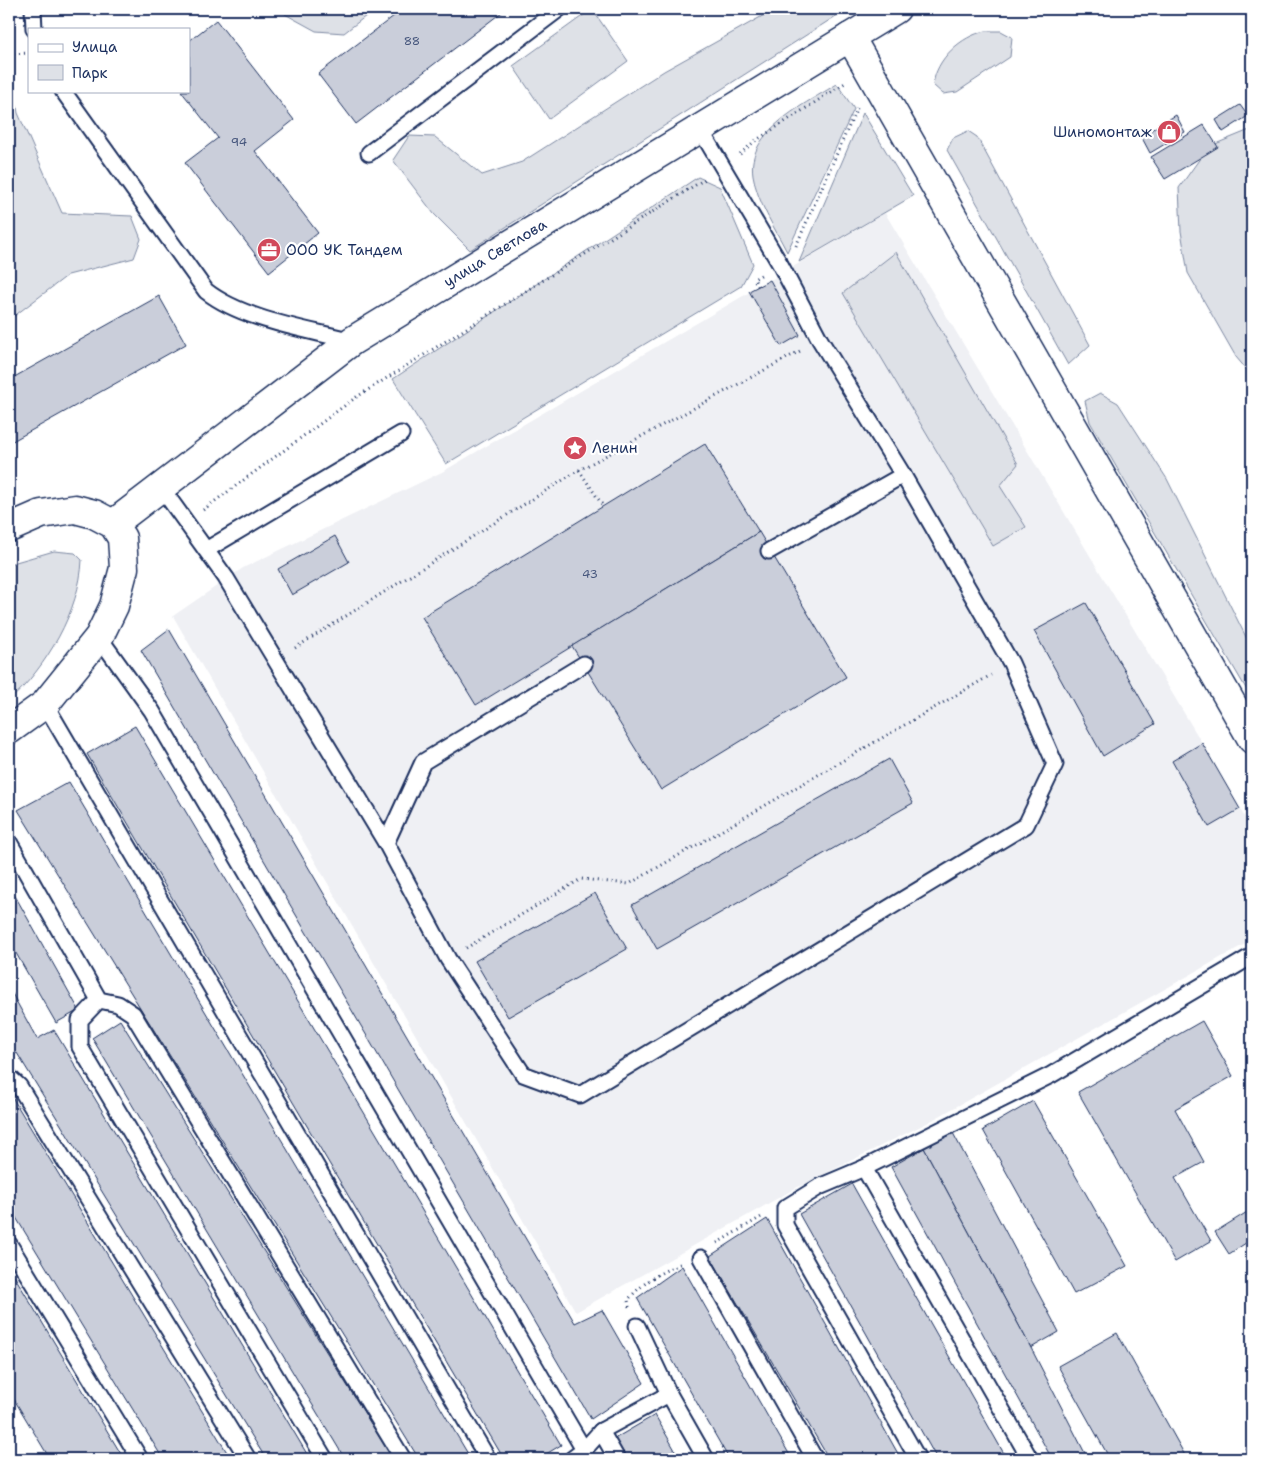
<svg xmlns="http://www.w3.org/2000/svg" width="1261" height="1468" font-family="'Shantell Sans',sans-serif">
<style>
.built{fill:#eff0f4}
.green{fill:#dee1e7;stroke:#7c88a2}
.building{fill:#caceda;stroke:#1b2f5e}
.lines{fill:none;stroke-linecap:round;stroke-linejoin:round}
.service-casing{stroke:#1b2f5e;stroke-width:19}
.minor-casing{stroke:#1b2f5e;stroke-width:31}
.tertiary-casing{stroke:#1b2f5e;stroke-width:31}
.path{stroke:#1b2f5e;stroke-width:3;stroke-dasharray:1 4;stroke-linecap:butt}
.service{stroke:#fff;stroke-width:15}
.minor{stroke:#fff;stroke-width:28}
.tertiary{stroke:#fff;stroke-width:28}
.labels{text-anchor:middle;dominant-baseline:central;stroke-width:4.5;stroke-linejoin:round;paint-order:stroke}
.number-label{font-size:12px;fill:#47577d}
.poi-label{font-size:15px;fill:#1b2f5e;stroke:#fff;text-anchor:start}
.street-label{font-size:15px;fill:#1b2f5e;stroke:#fff}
</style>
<rect width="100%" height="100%" fill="#fff"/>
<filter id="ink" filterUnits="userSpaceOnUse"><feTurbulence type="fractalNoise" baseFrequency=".02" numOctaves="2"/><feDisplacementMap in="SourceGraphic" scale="10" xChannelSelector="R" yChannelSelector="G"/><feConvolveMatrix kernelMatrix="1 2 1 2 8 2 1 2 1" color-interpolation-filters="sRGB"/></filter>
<g filter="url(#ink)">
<polygon class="built" points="885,213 1202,743 1252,830 1252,940 927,1123 796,1188 576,1312 173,616 243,568 442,472"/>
<g class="green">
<polygon points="282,9 375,9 344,33 316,31 285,14"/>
<polygon points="592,9 628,61 549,119 513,66"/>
<polygon points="775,9 847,9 470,250 434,214 393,160 409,136 435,137 482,175 522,162 664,71"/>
<path d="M986 31H1001L1012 37 1010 57 957 92 943 94 933 85C936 59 961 36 986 31Z"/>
<polygon points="9,63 18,113 62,213 132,216 141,239 134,258 68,275 9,320"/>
<path d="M837 84 854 109 787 252C775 228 757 202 753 175 746 131 807 103 837 84Z"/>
<polygon points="863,113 913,196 799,262"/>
<polygon points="1252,129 1252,376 1236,357 1188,273 1181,231 1179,188 1208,147"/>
<polygon points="968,131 977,137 1090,345 1068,365 947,150 953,138"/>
<polygon points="698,177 720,187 753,264 741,286 446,464 393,379"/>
<polygon points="896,252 1018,464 1000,486 1026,527 993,546 843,293"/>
<polygon points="1100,393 1118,403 1167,479 1252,649 1251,697 1090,422 1085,401"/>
<path d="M54 551 75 553 82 560C80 610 46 668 9 701V564Z"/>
</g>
<g class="building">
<polygon points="403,9 506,9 356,124 318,74"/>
<polygon points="216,20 294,120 255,151 318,233 269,272 185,163 218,138 181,91 189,91 189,41"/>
<polygon points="1240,105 1248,116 1223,132 1216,120"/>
<polygon points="1176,115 1185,132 1150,153 1141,136"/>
<polygon points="1204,125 1218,147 1165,179 1151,157"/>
<polygon points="770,280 800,335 781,346 749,291"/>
<polygon points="159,296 186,344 9,443 9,380"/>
<polygon points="705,444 759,532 476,705 422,617"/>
<polygon points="759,532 846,677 661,790 572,646"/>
<polygon points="335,536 349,562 292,595 278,569"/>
<polygon points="1086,603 1155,724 1103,756 1034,631"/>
<polygon points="169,629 575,1323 602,1310 644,1383 591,1419 141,650"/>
<polygon points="135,726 561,1445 538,1459 504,1459 87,754"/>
<polygon points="1202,743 1240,809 1209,827 1172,761"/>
<polygon points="889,759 913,803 657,949 632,905"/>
<polygon points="69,782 471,1459 419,1459 18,810"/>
<polygon points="9,885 79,1010 56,1023 9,941"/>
<polygon points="595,893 627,949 508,1017 475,961"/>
<polygon points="9,988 37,1039 54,1030 310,1459 266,1459 17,1053 9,1058"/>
<polygon points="120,1020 393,1459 345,1459 92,1038"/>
<polygon points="1202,1021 1233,1076 1175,1109 1204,1162 1175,1178 1211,1241 1175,1262 1078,1092"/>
<polygon points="9,1092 231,1459 163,1459 9,1206"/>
<polygon points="1033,1101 1127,1266 1074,1294 983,1130"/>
<polygon points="953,1133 1059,1332 1031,1348 924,1148"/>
<polygon points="924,1148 1031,1348 1088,1459 1052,1459 891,1167"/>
<polygon points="852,1184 1007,1459 937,1459 799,1214"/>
<polygon points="1252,1209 1252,1239 1229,1254 1215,1232"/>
<polygon points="767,1219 901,1459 829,1459 710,1256"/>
<polygon points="682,1266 792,1459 729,1459 637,1298"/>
<polygon points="9,1267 124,1459 50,1459 9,1391"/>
<polygon points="1117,1333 1187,1459 1110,1459 1058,1366"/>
<polygon points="655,1415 680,1459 626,1459 614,1439"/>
<polygon points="1252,1443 1252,1459 1245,1448"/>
</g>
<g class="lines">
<g class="service-casing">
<g id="service">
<polyline points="33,9 34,29"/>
<path d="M63 91 206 291C243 320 306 329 352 341"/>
<polyline points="369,153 559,9"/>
<polyline points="160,486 226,578 386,843 448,959 523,1074 580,1095 1026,825 1055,764 1011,663 903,475 820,340 780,264 700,129"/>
<polyline points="206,550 401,434"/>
<polyline points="769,551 903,475"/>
<polyline points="99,637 152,711 584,1450"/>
<polyline points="45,704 488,1459"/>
<polyline points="9,842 99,1000 118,1004 133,1014 403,1459"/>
<polyline points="386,843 423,762 584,664"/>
<polyline points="99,1000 80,1020 80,1047 325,1459"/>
<polyline points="9,1077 19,1086 248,1459"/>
<polyline points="864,1168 1030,1459"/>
<polyline points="9,1244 140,1459"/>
<polyline points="701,1258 815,1459"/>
<polyline points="637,1326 669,1394 706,1459"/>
<polyline points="601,1431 617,1459"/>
<polyline points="572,1459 584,1450 601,1431 669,1394"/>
<polyline points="918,1459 785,1225 785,1208 819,1187 864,1168 1051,1075 1252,956"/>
</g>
</g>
<g class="minor-casing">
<polyline id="minor" points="850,37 1252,739"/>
</g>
<g class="tertiary-casing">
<g id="tertiary">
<polyline points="113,524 352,341 896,9"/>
<polyline points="9,528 41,514 75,509 94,514 113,524 122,538 124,568 114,606 99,637 45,704 9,730"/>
</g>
</g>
<g class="path">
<polyline points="9,54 29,53"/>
<polyline points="740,154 755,141 845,83"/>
<polyline points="796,246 857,108"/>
<polyline points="758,286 754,279 761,275"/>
<polyline points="579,470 603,506"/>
<polyline points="203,510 355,398 705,179"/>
<polyline points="295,648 579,470 800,351"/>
<polyline points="466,948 581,879 629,884 991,675"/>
<polyline points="717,1243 763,1216"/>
<path d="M629 1307 628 1300C642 1283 660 1272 680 1264"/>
</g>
<use href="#service" class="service"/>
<use href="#minor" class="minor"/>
<use href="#tertiary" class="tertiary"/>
</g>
</g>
<defs>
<g id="shop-disc" transform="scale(1.25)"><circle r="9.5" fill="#d1495b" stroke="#fff"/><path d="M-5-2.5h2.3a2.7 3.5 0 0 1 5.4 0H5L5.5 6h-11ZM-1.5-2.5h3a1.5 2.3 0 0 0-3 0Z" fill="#fff"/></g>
<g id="office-disc" transform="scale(1.25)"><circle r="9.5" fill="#d1495b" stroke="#fff"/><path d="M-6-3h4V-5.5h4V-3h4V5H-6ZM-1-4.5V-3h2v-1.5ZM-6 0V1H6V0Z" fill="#fff"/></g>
<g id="sight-disc" transform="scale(1.25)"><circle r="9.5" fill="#d1495b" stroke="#fff"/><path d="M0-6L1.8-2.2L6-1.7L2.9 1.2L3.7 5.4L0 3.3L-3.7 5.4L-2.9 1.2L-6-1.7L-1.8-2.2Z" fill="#fff"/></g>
</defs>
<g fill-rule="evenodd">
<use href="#shop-disc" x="1169" y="132"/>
<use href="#office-disc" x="269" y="250"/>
<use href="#sight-disc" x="575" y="448"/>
</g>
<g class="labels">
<g class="number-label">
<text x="412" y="41">88</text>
<text x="239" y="142">94</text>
<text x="590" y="574">43</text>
</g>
<g class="poi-label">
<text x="1152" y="132" text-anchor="end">Шиномонтаж</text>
<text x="286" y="250">ООО УК Тандем</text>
<text x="592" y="448">Ленин</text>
</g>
<g class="street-label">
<text transform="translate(495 253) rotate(-31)">улица Светлова</text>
</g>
</g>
<rect width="1261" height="1468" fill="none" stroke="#fff" stroke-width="30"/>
<rect x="15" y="15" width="1231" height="1438" fill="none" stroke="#1b2f5e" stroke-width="2" filter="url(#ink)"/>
<rect x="28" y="28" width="162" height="65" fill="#ffffff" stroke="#a4acbf"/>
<rect x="38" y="44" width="25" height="8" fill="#ffffff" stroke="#a4acbf"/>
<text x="72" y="52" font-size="15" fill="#1b2f5e">Улица</text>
<rect x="38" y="65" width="25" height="15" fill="#dee1e7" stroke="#a4acbf"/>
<text x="72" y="78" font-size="15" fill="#1b2f5e">Парк</text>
</svg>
